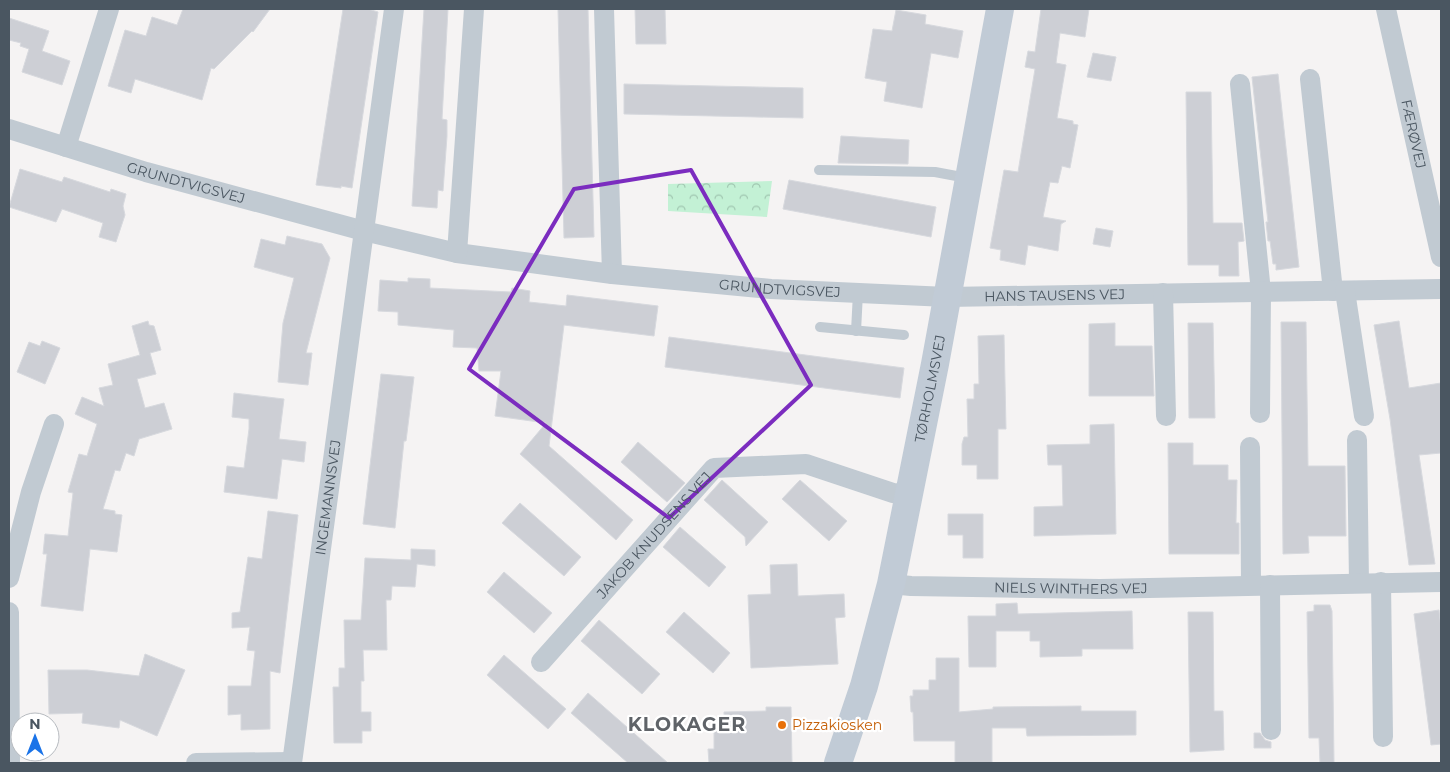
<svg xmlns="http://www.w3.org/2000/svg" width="1450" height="772" font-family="Montserrat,sans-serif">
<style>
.park{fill:url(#park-crowns)}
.building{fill:#cdcfd5;stroke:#d7d9de}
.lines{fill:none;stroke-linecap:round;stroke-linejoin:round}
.lane{stroke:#c1cad2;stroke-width:10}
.street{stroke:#c1cad2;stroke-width:20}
.secondary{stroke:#c1cbd6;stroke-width:28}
.marked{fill:none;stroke:#7b2cbf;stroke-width:4;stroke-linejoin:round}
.food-dot{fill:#e8710a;stroke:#fff;stroke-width:2}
.labels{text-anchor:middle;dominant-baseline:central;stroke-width:4.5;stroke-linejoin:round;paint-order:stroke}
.street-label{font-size:14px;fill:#4a5661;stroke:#fff}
.food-label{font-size:14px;fill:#c56008;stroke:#fff;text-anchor:start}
.district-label{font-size:19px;font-weight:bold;letter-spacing:1px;fill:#5f6368;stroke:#fff}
</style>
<defs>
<pattern id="park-crowns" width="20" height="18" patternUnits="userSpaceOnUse" patternTransform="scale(1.25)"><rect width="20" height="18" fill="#c3f1d5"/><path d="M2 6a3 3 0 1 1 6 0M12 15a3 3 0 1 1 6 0" fill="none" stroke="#a0c6b0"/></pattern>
</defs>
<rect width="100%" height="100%" fill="#f5f3f3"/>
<polygon class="park" points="772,181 767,217 668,211 668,184"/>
<g class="building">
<polygon points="183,9 270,9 253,32 252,31 214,69 211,68 202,100 135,79 131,93 108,86 125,30 146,36 152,17 177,25"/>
<polygon points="343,9 368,9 378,12 352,188 341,186 341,188 316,185"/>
<polygon points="424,9 448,9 442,119 447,120 447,136 443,191 438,190 437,208 412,206"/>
<polygon points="558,9 588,9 594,237 564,238"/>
<polygon points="635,9 665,9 666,44 636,44"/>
<polygon points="1041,9 1089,9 1085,37 1060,33 1056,63 1066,65 1057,118 1073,121 1073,124 1078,125 1070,168 1062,166 1058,183 1050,182 1043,217 1066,221 1061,224 1058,251 1028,245 1025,265 1000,260 1001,250 990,248 1004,170 1018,172 1035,69 1025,67 1028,51 1035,52"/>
<polygon points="896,10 926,15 925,24 963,31 958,58 931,53 922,108 884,101 887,82 865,78 873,29 892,31"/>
<polygon points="9,18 49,31 42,51 70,61 62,85 22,72 29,49 20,46 21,43 9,40"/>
<polygon points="1093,53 1116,57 1111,81 1087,77"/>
<polygon points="1278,74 1299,267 1276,270 1276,264 1273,264 1270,241 1268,241 1266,222 1268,222 1252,77"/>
<polygon points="624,84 803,88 803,118 624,114"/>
<polygon points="1186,92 1211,92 1213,223 1242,223 1244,241 1238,242 1239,276 1219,276 1219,265 1188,265"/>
<polygon points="841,136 909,140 908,164 838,163"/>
<polygon points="20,169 62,182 64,177 110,192 111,189 126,194 123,206 125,215 116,242 99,237 103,223 62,209 56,222 9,207"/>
<polygon points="789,180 936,207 931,237 783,209"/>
<polygon points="1096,228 1113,231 1110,247 1093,244"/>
<polygon points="287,236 322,244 330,258 306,353 312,353 308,385 278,382 283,323 294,278 254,267 261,239 285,245"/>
<polygon points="408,278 430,279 430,288 511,292 512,288 530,291 529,302 566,306 567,295 658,306 654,336 564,325 549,446 633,520 616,540 520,454 546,423 495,416 501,371 479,371 477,348 453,347 454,330 398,325 398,312 378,311 380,280 408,282"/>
<polygon points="148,321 149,325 154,326 161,350 150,353 156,374 137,379 145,408 164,403 172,429 139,439 134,456 126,453 120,471 115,470 103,509 115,511 115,514 122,515 117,552 90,549 83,611 41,606 47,554 43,554 45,534 68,536 73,493 68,492 79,454 87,456 97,424 75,414 82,397 104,406 99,388 113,385 108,364 140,355 132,326"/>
<polygon points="1399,321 1409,388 1441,383 1441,453 1419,455 1435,564 1409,565 1390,419 1374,325"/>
<polygon points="1281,322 1306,322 1308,466 1345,466 1346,536 1308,536 1309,553 1283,554"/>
<polygon points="1115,323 1115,346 1152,346 1154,396 1089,396 1089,324"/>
<polygon points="1188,323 1213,323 1215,418 1189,418"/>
<polygon points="1004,335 1006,429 998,429 998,479 977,479 977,465 962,465 962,444 964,437 968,437 967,399 974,399 974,384 979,384 978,336"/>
<polygon points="669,337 904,368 900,398 665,367"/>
<polygon points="42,341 60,348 45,384 17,372 29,342 40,346"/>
<polygon points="381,374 414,377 406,441 404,441 395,528 363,524"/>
<polygon points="234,393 284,399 279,439 306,442 304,462 282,459 277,499 224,492 227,466 244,468 249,429 249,419 232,417"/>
<polygon points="1114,424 1116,534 1034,536 1034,507 1063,506 1062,465 1048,465 1047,445 1090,444 1090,425"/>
<polygon points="638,442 685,483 667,502 621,462"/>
<polygon points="1168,443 1193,443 1193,465 1228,465 1228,480 1237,480 1236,523 1239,523 1239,554 1169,554"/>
<polygon points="722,480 768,522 746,546 745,537 704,500"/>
<polygon points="800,480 847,521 829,541 782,499"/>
<polygon points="520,503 581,557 564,576 502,523"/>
<polygon points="268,511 298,515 280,673 270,671 270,729 241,730 241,714 228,715 228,686 251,686 255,651 247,650 250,627 232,628 232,613 240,612 248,557 262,559"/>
<polygon points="948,514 983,514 983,558 963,558 963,535 948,535"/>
<polygon points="680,527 726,567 709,587 663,547"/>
<polygon points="411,549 435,550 435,566 417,564 415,587 392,586 391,600 386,600 387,650 363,650 364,681 361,681 361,712 371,712 371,731 362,731 362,743 334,743 333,687 339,687 339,668 345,668 344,620 361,620 365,558 411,560"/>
<polygon points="797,564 798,596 844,594 845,617 835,618 838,664 751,668 748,595 771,594 770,565"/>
<polygon points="504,572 552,613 534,633 487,592"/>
<polygon points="1017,603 1018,614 1132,611 1133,649 1082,649 1082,656 1040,657 1040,641 1030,641 1030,631 996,631 996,667 969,667 968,616 996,616 996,604"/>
<polygon points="1314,605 1330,605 1332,611 1334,763 1320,763 1319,738 1309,738 1307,612 1314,611"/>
<polygon points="1439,610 1441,629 1441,744 1431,745 1414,614"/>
<polygon points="684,612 730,653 713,673 666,632"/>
<polygon points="1188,612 1213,612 1214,711 1223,711 1224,750 1190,752"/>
<polygon points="599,620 660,674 642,694 581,641"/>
<polygon points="145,654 185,670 157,736 120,720 119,728 82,723 83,713 49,714 48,670 87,670 139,676"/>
<polygon points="504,655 566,709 548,729 487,675"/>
<polygon points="936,658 959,658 959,712 993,709 993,707 1081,706 1081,711 1136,711 1136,735 1027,736 1026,728 992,728 992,763 955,763 955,741 914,741 913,712 911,712 910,696 913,696 913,690 929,690 929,680 936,680"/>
<polygon points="588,693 668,763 628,763 571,713"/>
<polygon points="766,707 791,707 792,763 709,763 708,749 714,749 714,724 724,724 724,712 766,711"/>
<polygon points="1254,733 1260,733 1265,740 1271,742 1271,748 1254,748"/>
</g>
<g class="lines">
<g class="lane">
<polyline points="819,170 935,172 967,178"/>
<polyline points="820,327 904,335"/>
<polyline points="856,331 858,293"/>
</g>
<g class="street">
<polyline points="604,9 612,274"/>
<path id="s1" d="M1386 9 1441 257"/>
<polyline points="1310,79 1333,291"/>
<polyline points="1240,84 1261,292 1260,413"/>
<path id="s2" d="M9 129 146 172 364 231 457 253 612 274 771 289 947 297 1441 289"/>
<polyline points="66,147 109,9"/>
<polyline points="457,253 474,9"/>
<polyline points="1345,291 1364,416"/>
<polyline points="1163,293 1166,416"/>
<polyline points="1357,440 1359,583"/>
<polyline points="1250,447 1251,585"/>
<polyline points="9,578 31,492 54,424"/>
<polyline points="1381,582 1383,737"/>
<path id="s3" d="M891 584 911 586 1100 589 1441 582"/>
<polyline points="1270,585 1271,730"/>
<polyline points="9,612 10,763"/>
<path id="s4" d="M541 662 714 468 806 464 893 493 909 495"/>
<polyline points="196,763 292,762"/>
<path id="s5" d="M292 763 394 9"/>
</g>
<path class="secondary" id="s6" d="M838 763 864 686 891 584 935 364 1000 9"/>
</g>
<path class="marked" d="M691 170 811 385 669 518 469 369 574 189Z"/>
<circle class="food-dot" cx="782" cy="725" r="5"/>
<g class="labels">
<g class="street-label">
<text stroke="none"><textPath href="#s1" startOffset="128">FÆRØVEJ</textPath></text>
<text stroke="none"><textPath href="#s2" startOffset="185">GRUNDTVIGSVEJ</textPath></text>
<text stroke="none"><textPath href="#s2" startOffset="790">GRUNDTVIGSVEJ</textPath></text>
<text stroke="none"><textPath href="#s2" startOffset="1065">HANS TAUSENS VEJ</textPath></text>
<text stroke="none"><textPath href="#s6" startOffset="386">TØRHOLMSVEJ</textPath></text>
<text stroke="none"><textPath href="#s5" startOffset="268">INGEMANNSVEJ</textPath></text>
<text stroke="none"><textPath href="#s4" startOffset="170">JAKOB KNUDSENS VEJ</textPath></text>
<text stroke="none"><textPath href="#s3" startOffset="180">NIELS WINTHERS VEJ</textPath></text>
</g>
<g class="food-label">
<text x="792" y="725">Pizzakiosken</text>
</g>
<g class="district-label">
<text x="687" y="724">KLOKAGER</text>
</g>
</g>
<rect width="1450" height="772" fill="none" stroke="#4a5661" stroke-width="20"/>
<g transform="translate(35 737)"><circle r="24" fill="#ffffff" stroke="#b7bbc0"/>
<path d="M0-4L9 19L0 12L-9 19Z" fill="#1a73e8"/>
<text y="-8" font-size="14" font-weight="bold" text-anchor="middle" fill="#4a5661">N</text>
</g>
</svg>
